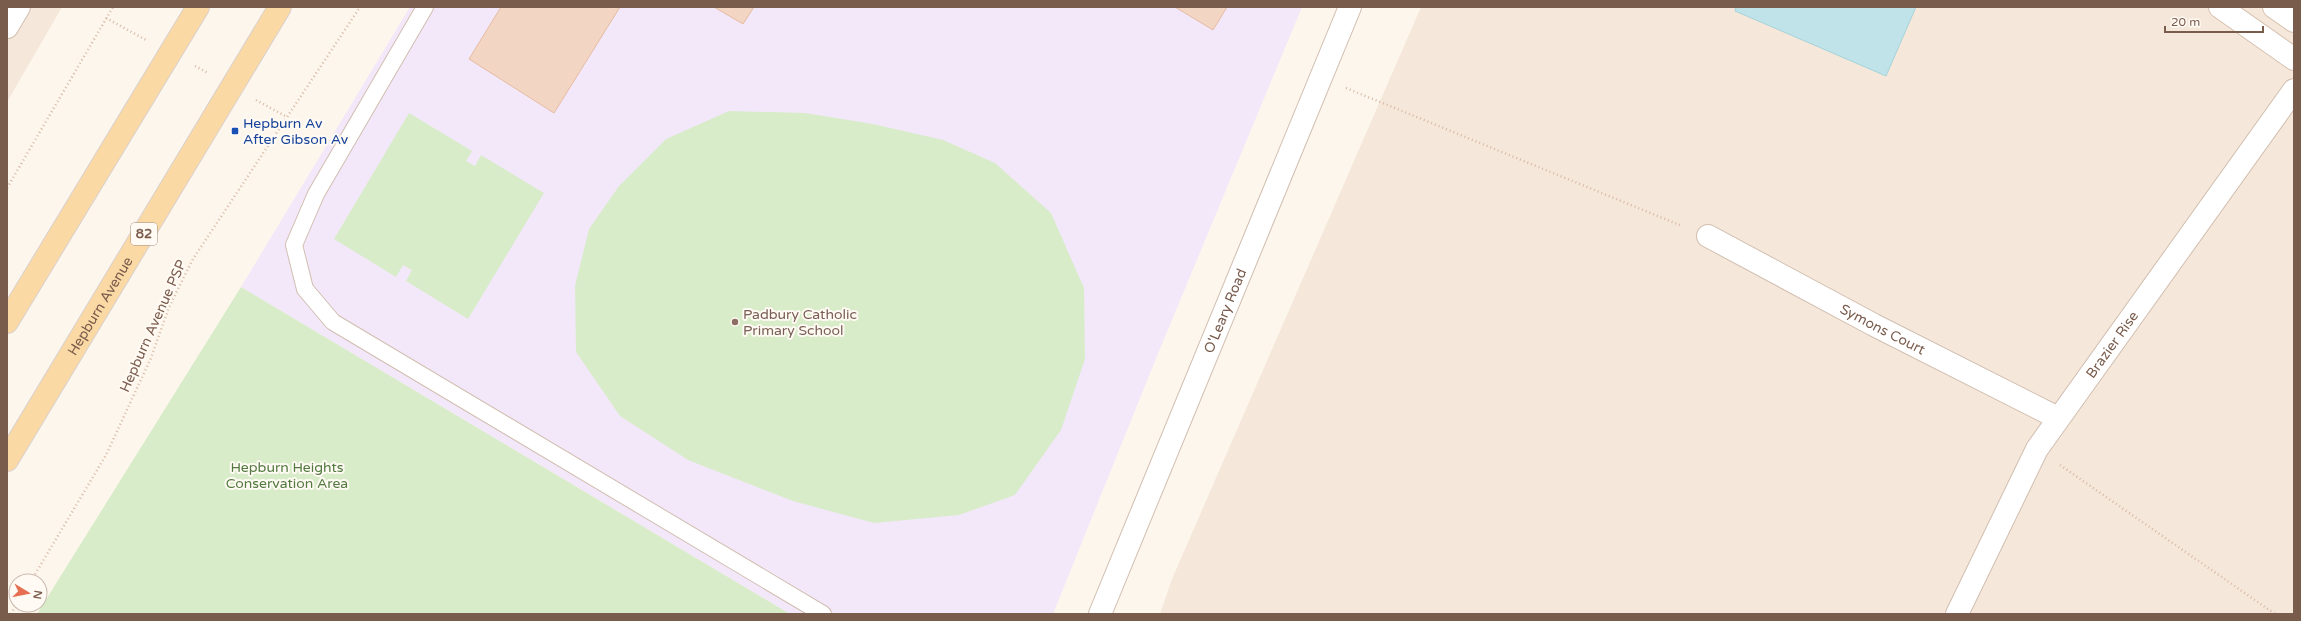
<svg xmlns="http://www.w3.org/2000/svg" width="2301" height="621" font-family="'Varela Round',sans-serif">
<style>
.residential{fill:#f5e8da}
.education{fill:#f3e8fa}
.green{fill:#d8ecc9}
.water{fill:#bfe3e8;stroke:#a5d3da}
.building{fill:#f3d5c3;stroke:#e6bba3}
.lines{fill:none;stroke-linecap:round;stroke-linejoin:round}
.service-casing{stroke:#d1beb0;stroke-width:18}
.minor-casing{stroke:#d1beb0;stroke-width:24}
.secondary-casing{stroke:#d6c0b0;stroke-width:24}
.primary-casing{stroke:#dad1cd;stroke-width:24}
.path{stroke:#d9b8a5;stroke-width:2.5;stroke-dasharray:1 3;stroke-linecap:butt}
.service{stroke:#fff;stroke-width:16}
.minor{stroke:#fff;stroke-width:22}
.secondary{stroke:#fff;stroke-width:22}
.primary{stroke:#fbd9a5;stroke-width:22}
.transit-dot{fill:#1a4fb4;stroke:#fffaf3;stroke-width:1.5}
.education-dot{fill:#8d6e63;stroke:#fffaf3;stroke-width:1.5}
.labels{text-anchor:middle;dominant-baseline:central;stroke-width:4;stroke-linejoin:round;paint-order:stroke}
.shield{fill:#fffaf3;stroke:#a28b7f;stroke-width:1}
.shield-label{font-size:13px;font-weight:bold;fill:#7a5c4d}
.transit-label{font-size:14px;fill:#164399;stroke:#fffaf3;text-anchor:start}
.street-label{font-size:14px;fill:#7a5c4d;stroke:#fffaf3}
.education-label{font-size:14px;fill:#785e54;stroke:#fffaf3;text-anchor:start}
.park-label{font-size:14px;fill:#537a41;stroke:#fffaf3}
</style>
<rect width="100%" height="100%" fill="#fdf6ec"/>
<g class="residential">
<polygon points="7,7 62,7 7,102"/>
<polygon points="1421,7 2294,7 2294,614 1160,614 1172,579"/>
</g>
<polygon class="education" points="410,7 1302,7 1157,356 1053,614 790,614 241,287"/>
<g class="green">
<polygon points="729,111 805,113 873,124 943,140 995,163 1051,213 1084,288 1085,359 1061,430 1015,495 959,515 874,523 793,501 688,460 620,416 576,352 575,286 589,229 619,186 666,139"/>
<polygon points="409,113 472,151 466,161 475,166 481,155 544,193 468,319 406,281 412,270 403,265 396,277 334,239"/>
<polygon points="241,287 790,614 37,614"/>
</g>
<polygon class="water" points="1736,7 1916,7 1886,76 1735,11"/>
<g class="building">
<polygon points="501,7 620,7 554,113 469,59"/>
<polygon points="714,7 754,7 743,24"/>
<polygon points="1175,7 1227,7 1213,30"/>
</g>
<g class="lines">
<g class="service-casing">
<polyline id="service" points="425,7 316,194 294,245 305,289 333,322 823,614"/>
</g>
<g class="minor-casing">
<g id="minor">
<polyline points="7,27 19,7"/>
<path id="s1" d="M1708 236 1874 325 2058 418"/>
<path id="s2" d="M1100 614 1350 7"/>
<path id="s3" d="M1957 614 2037 449 2294 90"/>
</g>
</g>
<g class="secondary-casing">
<g id="secondary">
<polyline points="2220,7 2294,59"/>
<polyline points="2274,7 2294,21"/>
</g>
</g>
<g class="primary-casing">
<g id="primary">
<polyline points="7,322 198,7"/>
<path id="s4" d="M7 460 280 7"/>
</g>
</g>
<g class="path">
<polyline points="106,18 146,40"/>
<polyline points="195,66 208,73"/>
<polyline points="1346,88 1682,226"/>
<polyline points="256,100 287,117"/>
<polyline points="7,188 113,7"/>
<polyline points="2060,465 2275,614"/>
<polyline points="31,581 106,455 151,358 169,307 193,259 360,7"/>
<polyline points="11,614 16,605"/>
</g>
<use href="#service" class="service"/>
<use href="#minor" class="minor"/>
<use href="#secondary" class="secondary"/>
<use href="#primary" class="primary"/>
</g>
<rect class="transit-dot" x="231" y="127" width="8" height="8" rx="2"/>
<circle class="education-dot" cx="735" cy="322" r="4"/>
<g class="labels">
<rect class="shield" x="131" y="223" width="26" height="22" rx="3"/>
<g class="shield-label">
<text x="144" y="234">82</text>
</g>
<g class="transit-label">
<text x="243" y="123">Hepburn Av<tspan x="243" dy="16">After Gibson Av</tspan></text>
</g>
<g class="street-label">
<text stroke="none"><textPath href="#s4" startOffset="180">Hepburn Avenue</textPath></text>
<text stroke="none"><textPath href="#s2" startOffset="328">O'Leary Road</textPath></text>
<text transform="translate(153 326) rotate(-66)">Hepburn Avenue PSP</text>
<text stroke="none"><textPath href="#s1" startOffset="198">Symons Court</textPath></text>
<text stroke="none"><textPath href="#s3" startOffset="312">Brazier Rise</textPath></text>
</g>
<g class="education-label">
<text x="743" y="314">Padbury Catholic<tspan x="743" dy="16">Primary School</tspan></text>
</g>
<g class="park-label">
<text x="287" y="467">Hepburn Heights<tspan x="287" dy="16">Conservation Area</tspan></text>
</g>
</g>
<rect width="2301" height="621" fill="none" stroke="#7a5c4d" stroke-width="16"/>
<g transform="translate(28 593) rotate(100)"><circle r="19" fill="#fffaf3" stroke="#cabbb1"/>
<path d="M0-3L7 15L0 10L-7 15Z" fill="#e76f51"/>
<text y="-6" font-size="11" font-weight="bold" text-anchor="middle" fill="#7a5c4d">N</text>
</g>
<path d="M2165 26v6h98v-6" fill="none" stroke="#7a5c4d" stroke-width="2"/>
<text x="2171" y="26" font-size="12" fill="#7a5c4d" stroke="#fffaf3" stroke-width="3" paint-order="stroke">20 m</text>
</svg>
